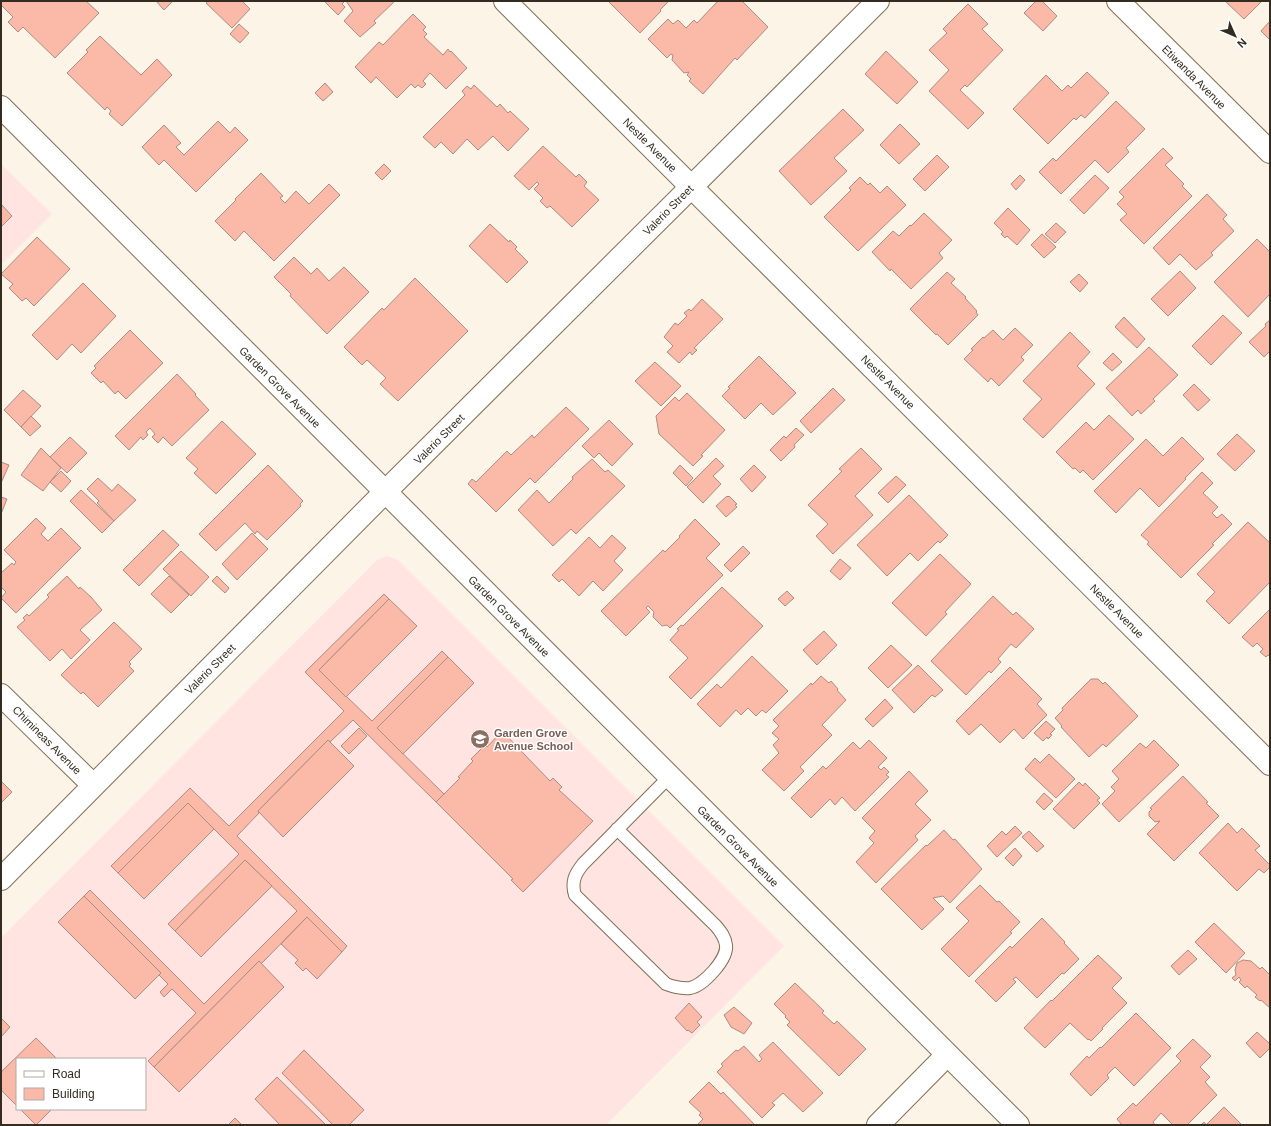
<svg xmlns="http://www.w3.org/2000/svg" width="1271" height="1126" font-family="Arial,sans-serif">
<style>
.education{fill:#ffe4e1;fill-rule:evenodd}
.building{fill:#fbb9a7;stroke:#af8b81}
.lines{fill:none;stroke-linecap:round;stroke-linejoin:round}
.lane-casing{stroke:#806f53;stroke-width:14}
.street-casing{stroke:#806f53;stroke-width:24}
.secondary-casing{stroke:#806f53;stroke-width:24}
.lane{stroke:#fff;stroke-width:12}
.street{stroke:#fff;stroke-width:22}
.secondary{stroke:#fff;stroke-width:22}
.labels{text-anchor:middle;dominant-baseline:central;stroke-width:3;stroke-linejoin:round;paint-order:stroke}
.street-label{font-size:11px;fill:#342c20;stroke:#fff}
.education-label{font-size:11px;font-weight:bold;fill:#785e54;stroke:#fff;text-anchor:start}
</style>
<rect width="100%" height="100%" fill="#fcf4e7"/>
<g class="education">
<polygon points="1,164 52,214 1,265"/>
<path d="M387 556 398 560 784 946 606 1125H1V938L377 560ZM17 1059H145V1109H17Z"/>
</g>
<g class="building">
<polygon points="1,1 86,1 99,13 55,58 23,27 18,32 8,22 13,17 1,5"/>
<polygon points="156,1 173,1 164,10"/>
<polygon points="208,1 242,1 250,9 232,28 206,3"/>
<polygon points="324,1 345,1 342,4 345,7 338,15"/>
<polygon points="346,1 395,1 374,21 376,23 360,37 344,21 353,11"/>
<polygon points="608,1 669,1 660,10 661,11 640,33"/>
<polygon points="718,1 742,1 768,27 737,60 735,58 703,94 689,81 691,79 687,75 689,72 684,73 672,60 673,55 671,54 667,58 648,39 668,19 673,24 678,20 686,28 694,20 697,23"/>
<polygon points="1036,1 1042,1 1057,16 1043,31 1024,13"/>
<polygon points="1225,1 1262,1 1244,19"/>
<polygon points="968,4 988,24 982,29 1003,50 967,87 965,85 960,90 984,113 968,129 929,91 949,70 929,50 947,33 943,29"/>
<polygon points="413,14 426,27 423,30 427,34 424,37 443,55 448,49 450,52 451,51 467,68 446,89 430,73 423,81 426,84 422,88 418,85 415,88 411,84 397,98 376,77 371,83 355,67 379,42 383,45"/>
<polygon points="1270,21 1270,40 1261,31"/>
<polygon points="239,24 249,33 240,43 230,34"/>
<polygon points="100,36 141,75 157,59 172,75 122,126 109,114 111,111 107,107 105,110 67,73 88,52 86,50"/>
<polygon points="886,51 918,82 897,104 865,74"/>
<polygon points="1087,72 1109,93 1085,118 1081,115 1076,120 1074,118 1048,144 1013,109 1046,75 1062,91 1068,85 1071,88"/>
<polygon points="325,83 333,92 323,101 315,93"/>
<polygon points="474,85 497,107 500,104 508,113 510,111 529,129 508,151 493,136 478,150 467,139 453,154 441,142 435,148 423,137 465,95 462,91 467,86 471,89"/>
<polygon points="1116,101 1145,129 1126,148 1129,152 1108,173 1095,160 1061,194 1039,172 1053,158 1056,161"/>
<polygon points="843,109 864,130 834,158 847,171 811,205 779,171"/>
<polygon points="218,121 230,133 235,127 248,140 196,192 164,160 159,165 142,147 164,125 181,143 176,147 184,155"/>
<polygon points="900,124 920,144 899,164 880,145"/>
<polygon points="543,146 576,177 579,174 587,182 584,186 599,200 572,227 550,206 547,208 540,201 543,198 534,189 539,184 537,182 529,190 514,176"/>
<polygon points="1163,148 1173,158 1165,165 1184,184 1182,186 1192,196 1144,244 1120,220 1127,214 1117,204 1124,197 1119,192"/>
<polygon points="937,155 949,167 925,191 913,179"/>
<polygon points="384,164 391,171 382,180 375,173"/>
<polygon points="261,173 283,196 280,198 285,203 296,191 309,204 329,184 340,195 274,261 244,231 235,241 215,221 236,200 235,199"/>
<polygon points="1020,175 1025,180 1016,190 1011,184"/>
<polygon points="1095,175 1109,188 1084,214 1070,200"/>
<polygon points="860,177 868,185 870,183 880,193 887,186 906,205 858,251 824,217 851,190 849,188"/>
<polygon points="1207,194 1227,215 1223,219 1234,231 1211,253 1213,255 1196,270 1180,254 1169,265 1153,248"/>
<polygon points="1,204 12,216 1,227"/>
<polygon points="1008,208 1030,230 1017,245 1007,236 1005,238 1001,234 1003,232 994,223"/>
<polygon points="924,213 952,240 939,253 943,258 911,289 891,269 890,271 872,252 893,231 899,236 910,225 911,226"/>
<polygon points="1056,223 1066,232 1055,243 1045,234"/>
<polygon points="490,224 509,242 510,240 517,247 515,249 528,262 507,283 469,246"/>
<polygon points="1042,234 1056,247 1044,258 1031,245"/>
<polygon points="37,237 70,269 34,306 26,298 22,301 9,288 13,284 1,274"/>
<polygon points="1257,239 1270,252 1270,294 1248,317 1214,282"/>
<polygon points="294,257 311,274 317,268 329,281 344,267 369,292 327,334 290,296 291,294 274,277"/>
<polygon points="1180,271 1196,288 1168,316 1151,299"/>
<polygon points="947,272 955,279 951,283 966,297 965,298 977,311 976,312 978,315 948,345 937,334 936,335 910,309"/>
<polygon points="1079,274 1088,283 1080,292 1070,282"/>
<polygon points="415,278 468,331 398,401 380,384 386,378 367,360 362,365 344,347 382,308 384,310"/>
<polygon points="83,283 116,316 81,353 72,344 57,360 32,335"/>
<polygon points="702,299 723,319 694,348 697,350 692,355 690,352 679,363 667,352 673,346 664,337 675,323 678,325 687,316 684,313 689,309 691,311"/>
<polygon points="1223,315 1242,333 1211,365 1192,346"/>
<polygon points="1124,317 1145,339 1137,348 1115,327"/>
<polygon points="1270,320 1270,351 1264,357 1249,342 1266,326 1265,324"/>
<polygon points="1015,328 1033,345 1021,357 1024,360 999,386 991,378 988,382 964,359 973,350 971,349 983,337 984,338 993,330 1003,340"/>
<polygon points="130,330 163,363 126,399 118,391 115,394 103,381 101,383 91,373 96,368 94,366"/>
<polygon points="1070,332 1090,352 1077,366 1095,384 1043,438 1023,419 1042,399 1023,381"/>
<polygon points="1149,347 1178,375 1153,399 1155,401 1141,414 1138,410 1132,416 1106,388"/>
<polygon points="1113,353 1122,362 1112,371 1103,363"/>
<polygon points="759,356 796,393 773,415 761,403 745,419 722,396 730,388 728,387"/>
<polygon points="655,362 681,386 661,406 635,381"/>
<polygon points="177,374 196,394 195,395 209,410 172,446 163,437 158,443 152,437 155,434 150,428 146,432 148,435 143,440 141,437 129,450 115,436"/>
<polygon points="1194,384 1210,400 1198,411 1183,395"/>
<polygon points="833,388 845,400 811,433 800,421"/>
<polygon points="23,390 41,406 21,427 4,410"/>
<polygon points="687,393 725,430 701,455 703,456 693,466 659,434 656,416 675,397 679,401"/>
<polygon points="566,407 589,429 535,483 530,478 496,512 468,484 472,479 476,482 507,451 511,455 532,435 534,438"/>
<polygon points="1109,415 1134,439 1093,480 1083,470 1080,473 1075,468 1073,469 1056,452 1086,422 1094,430"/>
<polygon points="31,416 41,426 30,436 21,427"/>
<polygon points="609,420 633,444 612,466 599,453 594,458 582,446"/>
<polygon points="222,421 256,454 216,494 194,473 198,469 186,458"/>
<polygon points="796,428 804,435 794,445 795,447 781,461 770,450 784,436 786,438"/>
<polygon points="1237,434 1255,451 1235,471 1217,454"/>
<polygon points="70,437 87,453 67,473 50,457"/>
<polygon points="1182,437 1204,459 1185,478 1186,479 1159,507 1140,488 1116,513 1094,491 1146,439 1163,456"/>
<polygon points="41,448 61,468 43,491 21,475"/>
<polygon points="861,448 882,469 855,496 873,515 833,554 816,536 828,524 808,505 842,471 839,469"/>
<polygon points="716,458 724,466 713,476 721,484 703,503 687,487"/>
<polygon points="592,459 605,472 608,470 625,486 576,534 571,529 553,546 518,510 537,490 549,503 573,479 572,477"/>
<polygon points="1,462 9,465 1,483"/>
<polygon points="268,465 303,501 300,504 301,506 267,540 257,531 255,534 245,523 216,551 199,534"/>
<polygon points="680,465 693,478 686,486 673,473"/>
<polygon points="754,465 766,477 752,492 740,479"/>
<polygon points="61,471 71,481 61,492 50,482"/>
<polygon points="1202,472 1213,483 1203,493 1218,507 1212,513 1217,518 1222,514 1232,524 1212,544 1214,545 1181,578 1147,544 1149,542 1141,535"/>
<polygon points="896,476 906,485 888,503 878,493"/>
<polygon points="98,478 112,491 118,484 136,500 114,521 97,503 99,501 87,489"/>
<polygon points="81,490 114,521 102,533 70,501"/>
<polygon points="909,495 948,535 940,543 938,541 918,561 910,553 887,576 857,545"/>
<polygon points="727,496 728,497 729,496 737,504 735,505 737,507 726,517 716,506"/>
<polygon points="1,497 7,499 1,514"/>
<polygon points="36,518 46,528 41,534 48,541 61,528 81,548 16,613 1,598 6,592 1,587 1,573 12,563 14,565 16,562 4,550"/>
<polygon points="695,519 720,544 706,558 723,575 670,628 667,625 662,626 653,617 654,612 648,606 646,608 650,612 626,636 601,611 663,550 665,552 680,537 679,536"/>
<polygon points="1248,522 1270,543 1270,582 1229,624 1206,601 1215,592 1197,574"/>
<polygon points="163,530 179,545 139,586 123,570"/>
<polygon points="252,533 268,549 237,580 222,564"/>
<polygon points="612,535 626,548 614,561 623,570 603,591 593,581 579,596 562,579 559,582 552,575 589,537 600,548"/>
<polygon points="743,546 750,553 731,572 724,565"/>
<polygon points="181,551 209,577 191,596 163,569"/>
<polygon points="940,554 971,584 945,612 947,614 926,636 892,603"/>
<polygon points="840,559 851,568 840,580 830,571"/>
<polygon points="67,576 79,589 80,587 91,597 102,610 80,630 90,640 71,659 62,649 50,661 17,627 25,620 23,618 27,614 29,616 49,597 47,595"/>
<polygon points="169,576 189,595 171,613 151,594"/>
<polygon points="217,576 229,588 225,593 212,581"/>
<polygon points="722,587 763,626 691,699 669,677 688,658 670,640 679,630 677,629 681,625 683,626"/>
<polygon points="787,591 794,598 785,606 778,599"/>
<polygon points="384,594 389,599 319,670 372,721 442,651 448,657 377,728 444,794 436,802 353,720 330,742 328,740 258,811 259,813 237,836 347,946 342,952 307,917 261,964 259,961 154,1067 148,1061 196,1013 172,989 164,997 160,992 168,984 159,975 161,973 84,896 90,890 204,1004 297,911 245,860 175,931 168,924 239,854 188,803 118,873 111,866 190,788 229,826 344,711 305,672"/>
<polygon points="993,596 1013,615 1016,612 1034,629 1016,648 1011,644 998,659 1001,662 991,673 989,671 966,695 931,661"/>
<polygon points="389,599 417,626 346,697 319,670"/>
<polygon points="1270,609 1270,656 1268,655 1266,657 1260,652 1263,649 1257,643 1253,647 1242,637"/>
<polygon points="114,622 142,649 129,662 131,664 129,666 134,671 98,707 83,692 81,694 61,675"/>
<polygon points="824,631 837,645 817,665 803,650"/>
<polygon points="891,645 912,665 888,688 868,668"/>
<polygon points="752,656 788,691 766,713 762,710 756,716 748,708 741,715 736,710 720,727 697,704 717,684 721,688"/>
<polygon points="448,657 474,683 403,754 377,728"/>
<polygon points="918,665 943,690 935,697 932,695 914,713 892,690"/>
<polygon points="1010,667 1042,699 1037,704 1047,715 1023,739 1014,729 1000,743 981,724 969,735 956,721"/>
<polygon points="821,676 829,683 831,681 838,689 837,690 846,700 822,725 832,735 800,767 804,771 784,791 762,770 779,753 773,745 779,739 772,733 779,726 773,720 811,683 812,685"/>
<polygon points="1091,679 1098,679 1103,684 1105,682 1138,716 1106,747 1103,744 1089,757 1061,727 1062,726 1055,718 1063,710 1062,708"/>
<polygon points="885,699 893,708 873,727 865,719"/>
<polygon points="1046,721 1055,729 1050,734 1052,735 1048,739 1047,737 1043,741 1034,733"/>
<polygon points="359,728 367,736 349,754 341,746"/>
<polygon points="502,731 550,781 553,778 562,787 559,790 593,821 523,892 511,880 513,879 436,802 460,778 458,777 473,761 471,759 485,745 487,747"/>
<polygon points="328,740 354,766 283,837 258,811"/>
<polygon points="869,740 887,758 878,767 881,770 884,767 889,772 886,775 889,777 855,811 842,797 835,805 830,799 811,818 791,798 823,766 826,769 853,742 860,749"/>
<polygon points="1154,740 1179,765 1119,822 1102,804 1115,791 1111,787 1119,779 1112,771 1140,743 1146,748"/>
<polygon points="1049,754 1075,779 1056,798 1025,769 1035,758 1040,763"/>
<polygon points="909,771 928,791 915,804 931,820 915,836 918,840 876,883 856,862 874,843 869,838 875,831 862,818"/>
<polygon points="1183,776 1208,802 1206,803 1219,816 1174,861 1147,834 1160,821 1155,822 1149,816 1149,812 1152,809 1150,808"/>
<polygon points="1,781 12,792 1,803"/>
<polygon points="1079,782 1083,786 1085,783 1100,798 1097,800 1100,803 1074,829 1053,809"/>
<polygon points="1044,793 1053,801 1044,810 1036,802"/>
<polygon points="188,803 214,829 144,899 118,873"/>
<polygon points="1228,823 1237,833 1242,828 1260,846 1255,850 1270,865 1270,867 1264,873 1259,869 1237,891 1199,853"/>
<polygon points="1015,826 1022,833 997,857 987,846 1002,831 1006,835"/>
<polygon points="944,830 953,840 955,839 982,869 950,903 943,896 933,898 944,909 922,930 881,889 926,845 927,846"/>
<polygon points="1029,831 1044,846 1037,852 1022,837"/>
<polygon points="1015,848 1022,856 1013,866 1005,858"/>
<polygon points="245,860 272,886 201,957 175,931"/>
<polygon points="980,885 997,902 999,901 1020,922 1010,932 1012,933 969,977 941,949 969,921 956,908"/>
<polygon points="84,896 161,973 135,999 58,922"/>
<polygon points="307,917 342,952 317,979 306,968 303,971 295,963 298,960 281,944"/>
<polygon points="1042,918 1065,942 1064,943 1079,959 1064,974 1062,973 1037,998 1016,977 1013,979 1016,982 996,1002 975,981 1010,946 1012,948"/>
<polygon points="1214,923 1245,953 1226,973 1195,942"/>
<polygon points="1188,950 1197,959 1179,975 1171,966"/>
<polygon points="1098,955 1122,978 1112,988 1127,1003 1102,1028 1103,1029 1091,1041 1089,1039 1088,1040 1070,1023 1045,1048 1024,1028 1051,1000 1052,1001"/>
<polygon points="1243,960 1251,961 1260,969 1262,967 1270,975 1270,1008 1261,1000 1260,1001 1255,997 1257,995 1247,986 1245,988 1239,982 1241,980 1239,977 1235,981 1232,978 1236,975 1235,970 1237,963"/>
<polygon points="259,961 284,987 179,1092 154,1067"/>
<polygon points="795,983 824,1011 822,1013 834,1024 837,1021 866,1049 839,1076 787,1025 790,1022 785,1017 786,1016 774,1004"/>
<polygon points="689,1003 702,1017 697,1022 700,1025 692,1033 688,1030 687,1031 675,1018"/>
<polygon points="734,1007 752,1023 744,1034 731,1027 724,1015"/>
<polygon points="1136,1013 1171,1048 1134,1086 1115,1067 1107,1075 1109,1078 1091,1096 1070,1074 1087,1056 1089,1058 1100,1047 1101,1048"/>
<polygon points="1,1018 10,1027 1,1037"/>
<polygon points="1257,1032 1270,1044 1270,1048 1260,1058 1246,1043"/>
<polygon points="36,1038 57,1059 17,1059 17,1106 1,1090 1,1072"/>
<polygon points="1193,1039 1211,1056 1200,1067 1210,1077 1205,1082 1217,1095 1187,1125 1173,1125 1161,1113 1153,1122 1155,1125 1122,1125 1117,1119 1133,1103 1136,1106 1181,1061 1176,1056"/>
<polygon points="773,1042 823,1093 803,1112 783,1093 772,1103 775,1105 762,1118 717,1072 723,1066 721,1064 736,1050 738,1051 744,1046 759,1062 762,1059 759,1055"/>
<polygon points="304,1050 364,1110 349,1125 333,1125 282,1073"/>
<polygon points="277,1077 326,1125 280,1125 255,1099"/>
<polygon points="709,1082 721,1094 723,1092 755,1125 697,1125 703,1119 699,1115 701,1113 689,1102"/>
<polygon points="1224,1107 1242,1125 1201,1125 1204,1122 1206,1125"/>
<polygon points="20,1109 52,1109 36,1125"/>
<polygon points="235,1118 242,1125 228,1125"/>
</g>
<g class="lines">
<g class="lane-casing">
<path id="lane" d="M617 829 716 926C721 932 725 937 726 945 728 959 703 986 690 988 681 989 674 987 666 984L575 895C571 882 575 874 583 864L669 777"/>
</g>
<g class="street-casing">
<g id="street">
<polyline points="505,1 1270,764"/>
<polyline points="1118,1 1270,152"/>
<polyline points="1,107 1018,1125"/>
<polyline points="1,695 93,785"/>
<polyline points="878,1125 947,1055"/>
</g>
</g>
<g class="secondary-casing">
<polyline id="secondary" points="1,879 385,492 878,1"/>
</g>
<use href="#lane" class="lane"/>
<use href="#street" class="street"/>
<use href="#secondary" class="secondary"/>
</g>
<defs>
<g id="school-disc" transform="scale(1)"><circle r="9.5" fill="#8d6e63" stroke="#fff"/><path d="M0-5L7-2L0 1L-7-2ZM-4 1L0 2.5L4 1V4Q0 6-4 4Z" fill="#fff"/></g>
</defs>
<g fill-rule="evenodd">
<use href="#school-disc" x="480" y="739"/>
</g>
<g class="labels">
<g class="street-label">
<text transform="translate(1194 77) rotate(45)">Etiwanda Avenue</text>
<text transform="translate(650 145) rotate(45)">Nestle Avenue</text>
<text transform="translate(668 210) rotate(-45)">Valerio Street</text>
<text transform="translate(888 382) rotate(45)">Nestle Avenue</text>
<text transform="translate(280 387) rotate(45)">Garden Grove Avenue</text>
<text transform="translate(439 439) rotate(-45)">Valerio Street</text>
<text transform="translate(1117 611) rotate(45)">Nestle Avenue</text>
<text transform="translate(509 616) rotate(45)">Garden Grove Avenue</text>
<text transform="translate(210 669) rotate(-45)">Valerio Street</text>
<text transform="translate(47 740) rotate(45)">Chimineas Avenue</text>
<text transform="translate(738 846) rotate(45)">Garden Grove Avenue</text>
</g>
<g class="education-label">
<text x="494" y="733">Garden Grove<tspan x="494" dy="13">Avenue School</tspan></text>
</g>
</g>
<rect width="1271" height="1126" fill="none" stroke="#342c20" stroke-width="4"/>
<rect x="16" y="1058" width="130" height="52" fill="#ffffff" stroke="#aeaba6"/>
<rect x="24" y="1071" width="20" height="6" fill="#ffffff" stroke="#aeaba6"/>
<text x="52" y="1078" font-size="12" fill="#342c20">Road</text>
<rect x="24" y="1088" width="20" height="12" fill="#fbb9a7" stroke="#aeaba6"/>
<text x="52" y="1098" font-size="12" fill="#342c20">Building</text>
<g transform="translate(1235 36) rotate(135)" stroke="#ffffff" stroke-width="3" paint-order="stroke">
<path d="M0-3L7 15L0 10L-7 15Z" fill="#342c20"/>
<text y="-6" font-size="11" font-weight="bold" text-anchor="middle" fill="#342c20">N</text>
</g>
</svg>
